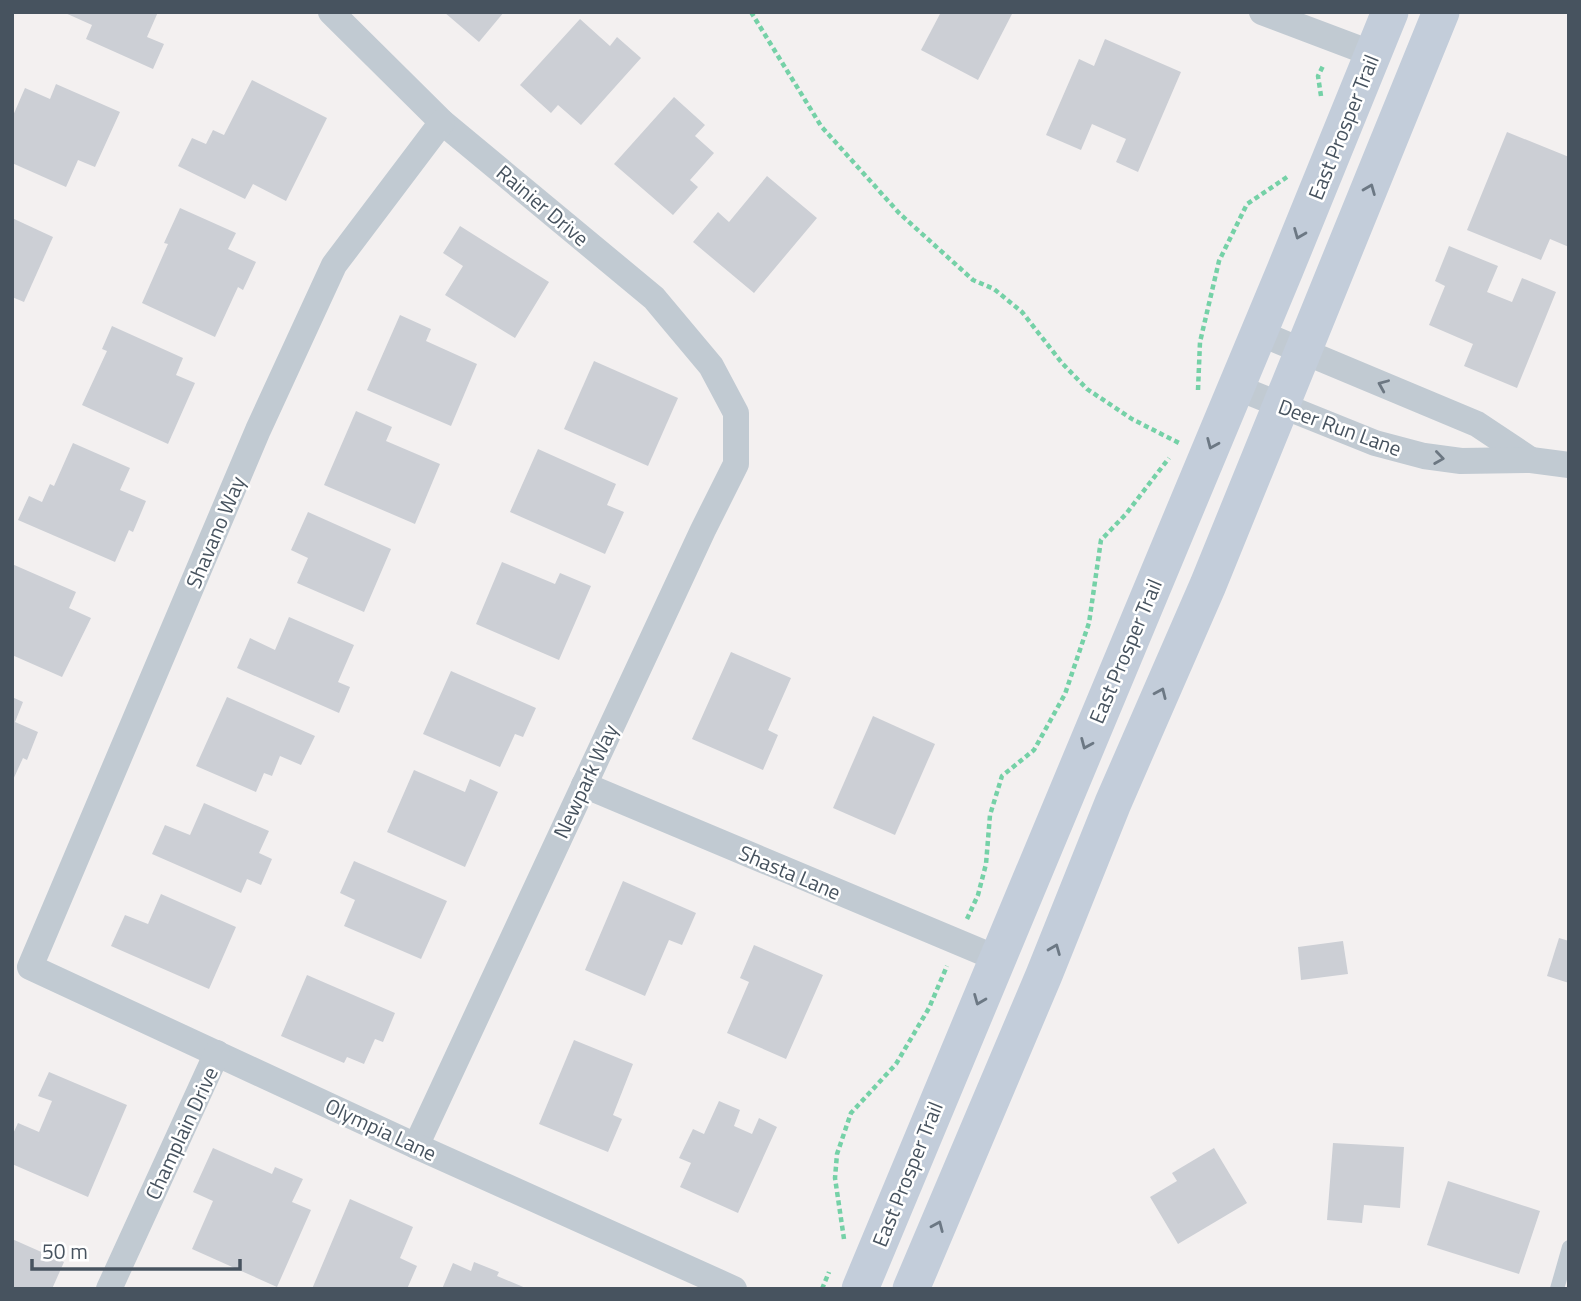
<svg xmlns="http://www.w3.org/2000/svg" width="1581" height="1301" font-family="'Titillium Web',sans-serif">
<style>
.building{fill:#cccfd5}
.lines{fill:none;stroke-linecap:round;stroke-linejoin:round}
.path{stroke:#75d1a7;stroke-width:4.5;stroke-dasharray:5 3.5;stroke-linecap:butt}
.service{stroke:#c1cad2;stroke-width:14}
.minor{stroke:#c1cad2;stroke-width:26}
.secondary{stroke:#c3cdda;stroke-width:37}
.oneway{stroke:#6c7884}
.oneway2{stroke:#6c7782}
.labels{text-anchor:middle;dominant-baseline:central;stroke-width:5;stroke-linejoin:round;paint-order:stroke}
.street-label{font-size:21px;fill:#47535f;stroke:#fff}
</style>
<rect width="100%" height="100%" fill="#f3f0f0"/>
<g class="building">
<polygon points="63,12 158,12 147,37 164,44 153,69 86,39 92,25"/>
<polygon points="444,12 504,12 479,42"/>
<polygon points="941,12 1013,12 978,80 921,50"/>
<polygon points="580,19 610,46 617,37 641,58 581,125 558,105 551,113 520,85"/>
<polygon points="1105,39 1181,72 1138,172 1116,162 1126,139 1092,124 1081,150 1046,135 1079,59 1094,66"/>
<polygon points="252,80 327,118 286,201 253,184 245,199 178,166 192,138 206,144 213,130 224,135"/>
<polygon points="56,84 120,112 95,167 78,160 66,187 12,163 12,118 25,88 50,99"/>
<polygon points="674,97 705,125 695,136 714,153 690,180 698,187 673,215 614,164"/>
<polygon points="1507,132 1569,157 1569,247 1550,239 1541,260 1467,230"/>
<polygon points="767,176 817,218 754,293 693,242 718,212 729,222"/>
<polygon points="180,208 236,233 228,249 256,262 243,290 238,287 215,337 142,303 168,244 164,243"/>
<polygon points="12,218 53,237 24,302 12,297"/>
<polygon points="460,226 549,282 515,338 445,295 463,266 443,253"/>
<polygon points="1449,246 1498,266 1487,292 1512,302 1522,278 1556,292 1517,388 1464,366 1473,344 1429,325 1445,286 1435,281"/>
<polygon points="400,315 431,329 426,341 477,364 451,426 367,390"/>
<polygon points="112,326 183,358 176,375 195,383 168,444 82,405 107,351 102,349"/>
<polygon points="594,361 678,398 648,466 564,429"/>
<polygon points="356,411 392,427 386,441 440,464 415,524 324,485"/>
<polygon points="73,443 130,468 120,490 146,501 133,532 129,530 115,562 18,520 29,496 42,502 50,484 54,486"/>
<polygon points="538,449 616,484 607,505 624,512 605,554 510,512"/>
<polygon points="308,512 391,549 364,612 297,583 308,558 291,550"/>
<polygon points="502,562 555,584 560,573 591,586 559,660 476,624"/>
<polygon points="12,564 76,592 69,608 91,618 62,677 12,655"/>
<polygon points="289,617 354,645 338,682 350,687 339,713 237,668 250,638 275,650"/>
<polygon points="731,652 791,678 768,730 778,735 763,770 692,739"/>
<polygon points="451,671 536,708 523,737 515,734 500,767 423,734"/>
<polygon points="12,697 23,702 15,722 38,732 27,760 23,758 12,782"/>
<polygon points="227,697 315,736 301,765 280,756 272,776 264,773 256,792 196,766"/>
<polygon points="873,716 935,744 895,835 833,808"/>
<polygon points="414,770 465,792 470,779 498,792 465,867 387,832"/>
<polygon points="204,803 269,831 259,853 272,859 261,885 247,879 241,893 152,854 165,825 190,835"/>
<polygon points="354,861 447,901 421,959 344,926 355,900 340,893"/>
<polygon points="623,881 696,913 682,945 669,940 645,996 585,970"/>
<polygon points="161,894 236,927 209,989 111,946 125,915 148,924"/>
<polygon points="1559,938 1569,941 1569,983 1547,976"/>
<polygon points="1343,941 1348,974 1301,980 1298,947"/>
<polygon points="754,945 823,975 786,1059 727,1033 749,982 740,978"/>
<polygon points="307,975 395,1013 383,1042 375,1039 364,1064 347,1057 344,1063 281,1036"/>
<polygon points="574,1040 633,1064 613,1115 622,1119 608,1152 539,1124"/>
<polygon points="49,1072 127,1105 88,1197 12,1164 12,1136 18,1123 39,1132 52,1101 38,1096"/>
<polygon points="719,1101 740,1110 734,1126 752,1134 759,1118 777,1127 738,1213 680,1187 691,1163 679,1158 693,1129 704,1134"/>
<polygon points="1333,1143 1404,1147 1400,1208 1364,1205 1362,1223 1327,1220"/>
<polygon points="213,1148 272,1174 275,1167 303,1179 292,1202 311,1210 277,1287 192,1249 213,1201 193,1192"/>
<polygon points="1214,1148 1247,1203 1178,1244 1150,1197 1177,1181 1172,1173"/>
<polygon points="1448,1181 1540,1211 1519,1274 1427,1245"/>
<polygon points="350,1199 413,1227 400,1258 417,1266 407,1289 312,1289"/>
<polygon points="12,1239 64,1262 52,1289 12,1289"/>
<polygon points="474,1262 499,1272 497,1276 528,1289 442,1289 453,1263 471,1271"/>
</g>
<g class="lines">
<g class="path">
<polyline points="751,12 821,126 899,213 973,280 994,289 1022,312 1062,363 1087,389 1132,419 1179,443"/>
<polyline points="1321,96 1318,76 1324,64"/>
<polyline points="1198,390 1200,342 1219,261 1247,204 1287,177"/>
<polyline points="967,919 978,895 986,864 990,815 1002,776 1034,750 1065,694 1089,623 1101,540 1126,514 1169,458"/>
<polyline points="844,1239 835,1178 837,1154 851,1113 896,1064 929,1008 947,966"/>
<polyline points="822,1289 829,1272"/>
</g>
<polyline class="service" points="1557,1289 1569,1247"/>
<g class="minor">
<polyline points="331,12 442,122 654,298 711,366 736,413 736,464 703,530 416,1146"/>
<polyline points="1262,12 1373,54"/>
<polyline points="442,122 334,265 258,430 30,967 416,1146 734,1289"/>
<polyline points="1257,332 1477,424 1531,460"/>
<polyline points="1236,387 1375,443 1424,456 1461,461 1531,460 1569,465"/>
<polyline points="584,785 996,958"/>
<polyline points="109,1289 217,1053"/>
</g>
<g class="secondary">
<polyline points="860,1289 1285,270 1390,12"/>
<polyline points="911,1289 1044,975 1113,803 1208,585 1441,12"/>
</g>
</g>
<defs><path id="oneway-chevron" d="M-2-3.5L2.5 0L-2 3.5" fill="none" stroke-width="1.6" stroke-linecap="round" stroke-linejoin="round" transform="scale(1.75)"/></defs>
<g class="oneway">
<use href="#oneway-chevron" transform="translate(1370 189) rotate(-68)"/>
<use href="#oneway-chevron" transform="translate(1299 234) rotate(112)"/>
<use href="#oneway-chevron" transform="translate(1212 444) rotate(113)"/>
<use href="#oneway-chevron" transform="translate(1161 693) rotate(-66)"/>
<use href="#oneway-chevron" transform="translate(1086 744) rotate(113)"/>
<use href="#oneway-chevron" transform="translate(1055 949) rotate(-68)"/>
<use href="#oneway-chevron" transform="translate(979 1000) rotate(112)"/>
<use href="#oneway-chevron" transform="translate(938 1226) rotate(-67)"/>
</g>
<g class="oneway2">
<use href="#oneway-chevron" transform="translate(1383 385) rotate(-157)"/>
<use href="#oneway-chevron" transform="translate(1439 458) rotate(8)"/>
</g>
<g class="labels">
<g class="street-label">
<text transform="translate(1343 127) rotate(-68)">East Prosper Trail</text>
<text transform="translate(543 205) rotate(40)">Rainier Drive</text>
<text transform="translate(1340 427) rotate(20)">Deer Run Lane</text>
<text transform="translate(215 532) rotate(-67)">Shavano Way</text>
<text transform="translate(1125 651) rotate(-67)">East Prosper Trail</text>
<text transform="translate(585 781) rotate(-65)">Newpark Way</text>
<text transform="translate(790 872) rotate(23)">Shasta Lane</text>
<text transform="translate(381 1129) rotate(25)">Olympia Lane</text>
<text transform="translate(181 1133) rotate(-65)">Champlain Drive</text>
<text transform="translate(907 1174) rotate(-68)">East Prosper Trail</text>
</g>
</g>
<rect width="1581" height="1301" fill="none" stroke="#47535f" stroke-width="28"/>
<path d="M32 1259v10h208v-10" fill="none" stroke="#47535f" stroke-width="3.5"/>
<text x="42" y="1259" font-size="21" fill="#47535f" stroke="#ffffff" stroke-width="5" paint-order="stroke">50 m</text>
</svg>
